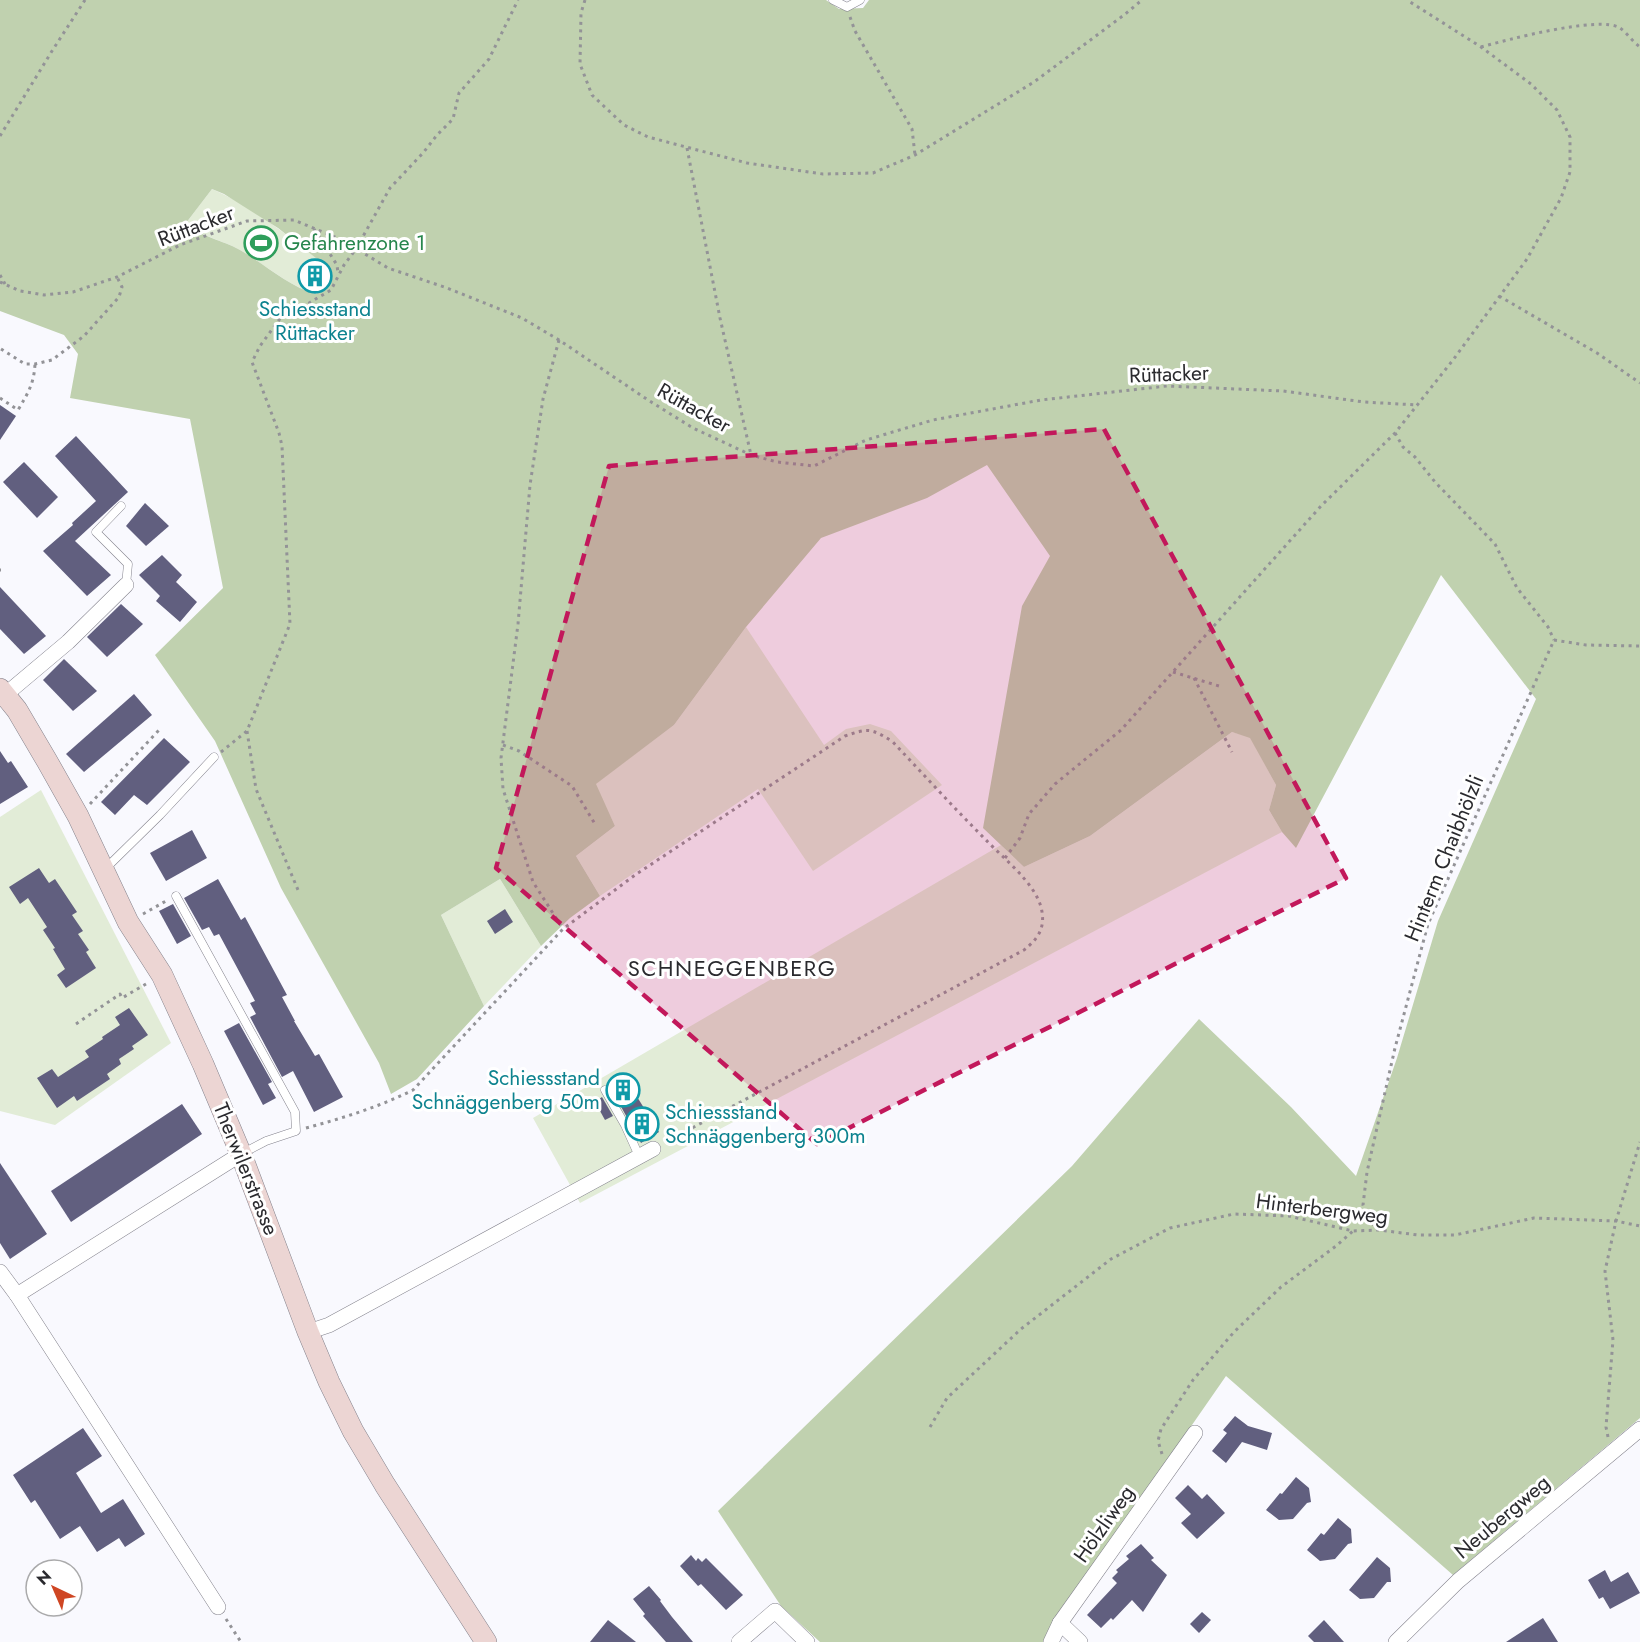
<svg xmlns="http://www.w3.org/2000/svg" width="1640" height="1642" font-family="Jost,sans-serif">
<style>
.green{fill:#e2ecd7}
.forest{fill:#c0d1af;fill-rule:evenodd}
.building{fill:#615f7f}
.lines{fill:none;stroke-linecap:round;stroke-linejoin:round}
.service-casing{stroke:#84838d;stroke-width:9}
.minor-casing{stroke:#84838d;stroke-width:16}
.secondary-casing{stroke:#84838d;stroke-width:22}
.path{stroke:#939397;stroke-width:3;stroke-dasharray:3 4.5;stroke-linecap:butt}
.service{stroke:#fff;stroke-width:8}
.minor{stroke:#fff;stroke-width:15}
.secondary{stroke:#ecd5d3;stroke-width:21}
.marked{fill:#c2185b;fill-opacity:0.2;stroke:#c2185b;stroke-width:4.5;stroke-dasharray:12 8;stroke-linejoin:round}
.labels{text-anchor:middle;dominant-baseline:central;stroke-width:6;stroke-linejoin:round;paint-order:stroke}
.street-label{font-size:21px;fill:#2a2a2e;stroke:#fff}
.leisure-label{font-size:21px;fill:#27864d;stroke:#fff;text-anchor:start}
.culture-label{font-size:21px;fill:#0d838f;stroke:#fff}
.neighbourhood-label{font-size:22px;letter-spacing:1.5px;fill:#2a2a2e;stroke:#fff}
</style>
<rect width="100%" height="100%" fill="#f9f9fe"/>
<g class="green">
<path d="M212 189C256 208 294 241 332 270L329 280 316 294C288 286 266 265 240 250 223 240 201 237 186 223Z"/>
<polygon points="746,627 824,745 846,729 870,724 891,731 942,785 813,871 758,789 600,896 576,856 615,826 595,784 674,725"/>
<polygon points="1232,732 1250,737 1276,785 1269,810 1282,832 580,1203 533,1118 1001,845 1024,867 1090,836"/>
<polygon points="41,790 171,1043 55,1125 0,1111 0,817"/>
<polygon points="500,879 541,946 484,1006 441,915"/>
</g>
<path class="forest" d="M0 0H826L839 9 863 8 869 0H1640V1418L1453 1575 1226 1376 1058 1618 1046 1642H820L781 1606 718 1511 1072 1166 1199 1019 1291 1107 1356 1176 1397 1058 1438 921 1536 699 1441 575 1296 848 1282 832 1269 810 1276 785 1250 738 1232 732 1090 836 1024 867 983 828 1022 606 1050 556 987 465 927 498 821 538 746 627 674 725 596 784 615 826 576 856 600 896 570 918 541 946 500 879 441 915 484 1006 417 1079 391 1094 379 1063 281 888 215 741 155 655 223 588 190 419 70 398 78 354 64 335 0 311ZM212 189 224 194 278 228 331 270 329 280 316 294C288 286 265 264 240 250 223 240 200 237 186 223Z"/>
<g class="building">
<polygon points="0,405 16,416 0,440"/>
<polygon points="76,436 128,492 75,541 111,575 87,596 43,551 73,525 72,523 96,501 55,456"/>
<polygon points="24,462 58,497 37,518 3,482"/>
<polygon points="145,503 169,526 146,546 126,526"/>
<polygon points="162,555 182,575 176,582 197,602 180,622 156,601 160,596 139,575"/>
<polygon points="0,587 46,636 24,654 0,629"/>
<polygon points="121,604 143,624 107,657 87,637"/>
<polygon points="64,659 97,691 73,711 43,680"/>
<polygon points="134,694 152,715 84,772 66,754"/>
<polygon points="164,738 190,762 147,805 134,795 115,815 101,802"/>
<polygon points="0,751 8,763 11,761 28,787 0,804"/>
<polygon points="192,830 207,858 166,881 150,853"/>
<polygon points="39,868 49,883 55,879 77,912 72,915 83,931 78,934 89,950 86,952 96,968 66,988 57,975 65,969 53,949 55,948 43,930 47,927 28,898 20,904 9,887"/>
<polygon points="218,879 241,920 245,917 287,995 282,997 295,1021 294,1021 315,1056 319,1054 343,1097 314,1112 293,1071 282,1077 250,1017 256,1014 250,1003 255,1001 219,934 214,936 209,927 202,930 184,898"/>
<polygon points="173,904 191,936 177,944 159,911"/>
<polygon points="505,909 513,922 495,934 487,921"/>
<polygon points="129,1008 148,1035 132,1046 134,1049 119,1059 121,1064 107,1074 110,1079 77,1101 74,1096 57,1108 37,1078 52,1069 58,1077 89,1057 85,1051 103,1039 102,1037 120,1025 115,1017"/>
<polygon points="239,1023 272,1082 268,1084 276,1098 263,1105 224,1031"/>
<polygon points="624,1076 659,1132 641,1143 613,1092 615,1090 611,1083"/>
<polygon points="602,1097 613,1116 605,1120 595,1102"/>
<polygon points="182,1104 202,1134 71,1222 51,1191"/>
<polygon points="0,1163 47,1234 10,1259 0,1243"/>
<polygon points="1235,1416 1248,1426 1272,1433 1267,1450 1242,1442 1226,1463 1212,1451 1227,1433 1223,1430"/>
<polygon points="83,1428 102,1456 76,1473 101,1513 123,1499 145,1534 125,1547 119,1538 97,1552 80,1526 60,1539 35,1500 31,1503 13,1475"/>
<polygon points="1296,1477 1309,1488 1311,1502 1307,1503 1293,1519 1279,1520 1266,1510 1280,1493 1282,1494"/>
<polygon points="1188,1485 1202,1499 1207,1494 1225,1513 1197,1539 1181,1523 1191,1514 1175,1498"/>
<polygon points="1338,1518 1351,1529 1352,1543 1348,1544 1335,1559 1320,1561 1307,1550 1321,1533 1324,1535"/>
<polygon points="1141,1544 1154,1558 1151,1560 1167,1575 1143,1612 1132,1600 1113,1620 1111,1618 1101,1628 1087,1615 1117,1583 1112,1578 1118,1572 1116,1570 1129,1559 1126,1556"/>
<polygon points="691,1555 696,1561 698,1558 702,1562 706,1558 743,1595 726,1610 701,1584 698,1586 680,1566"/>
<polygon points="1377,1557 1390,1568 1391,1582 1387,1582 1374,1598 1360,1599 1349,1590"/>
<polygon points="1605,1570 1611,1582 1628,1572 1640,1593 1610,1609 1603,1597 1599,1599 1588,1580"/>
<polygon points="649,1586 661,1600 660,1601 672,1617 693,1642 666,1642 643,1616 645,1614 633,1599"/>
<polygon points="1202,1612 1211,1620 1199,1633 1190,1624"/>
<polygon points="1543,1618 1558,1642 1506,1642"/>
<polygon points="608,1620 636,1642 590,1642"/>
<polygon points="1324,1620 1344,1642 1314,1642 1308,1636"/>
</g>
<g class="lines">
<g class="service-casing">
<g id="service">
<polyline points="833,0 847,7 860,0"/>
<polyline points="121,506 96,532 128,564 126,585"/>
<polyline points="104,870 160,815 214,757"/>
<polyline points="176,896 295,1112 296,1131 266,1141 243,1153"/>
<polyline points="605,1090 625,1125 639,1156"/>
</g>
</g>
<g class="minor-casing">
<g id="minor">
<polyline points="5,695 68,642 126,585"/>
<polyline points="0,1272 17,1295 218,1607"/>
<polyline points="17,1295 241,1154"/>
<polyline points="308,1332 329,1325 653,1149"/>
<polyline points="1060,1623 1080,1642"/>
<polyline points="739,1642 775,1611 807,1642"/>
<polyline points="1051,1642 1060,1623 1195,1433"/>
<polyline points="1396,1642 1458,1581 1640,1429"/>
</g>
</g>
<g class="secondary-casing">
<polyline id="secondary" points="0,689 17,710 47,761 78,816 128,922 162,975 203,1064 241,1154 308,1332 329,1382 353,1431 385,1485 486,1642"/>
</g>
<g class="path">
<polyline points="585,0 581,13 580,64 592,95 624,125 648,137 747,163 823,174 873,173 915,155 1034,82 1124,15 1142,0"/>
<polyline points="850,17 855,31 912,129 915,155"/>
<path d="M1481 47C1506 40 1600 15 1620 28 1627 33 1633 42 1640 47"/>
<polyline points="0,136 52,51 85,0"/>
<polyline points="687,148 720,318 751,455"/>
<polyline points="314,229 337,265 338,273"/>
<polyline points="0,275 5,284"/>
<polyline points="0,282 20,291 44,295 73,292 117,277 180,245 247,221 294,220 342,240 388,268 447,288 522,318 559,340 648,400 693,428 751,455 777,462 814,466 866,440 933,420 1041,400 1167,386 1283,391 1364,402 1418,405"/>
<polyline points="1499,296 1597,353 1640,383"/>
<polyline points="559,340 543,399 530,485 518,624 501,758 503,789 533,882 563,929"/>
<polyline points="1,349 25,364 35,364 52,360 84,336 119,297 122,287 117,277"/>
<path d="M0 398 18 410C28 393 34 384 35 364"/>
<polyline points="1395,433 1403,447 1415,457 1435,482 1495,544 1517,588 1548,627 1554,640"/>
<polyline points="0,570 1,570"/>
<polyline points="1554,640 1586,645 1640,646"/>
<polyline points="1173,672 1219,686"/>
<polyline points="1194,678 1232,752"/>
<polyline points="247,731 256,789 298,890"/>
<polyline points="503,745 519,751 572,786 595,824"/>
<polyline points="221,752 247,731 290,624 282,446 279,433 252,362 260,346 287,309 296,309 309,303 331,290 344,265 356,249 390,188 423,153 437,135 453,119 459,93 489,59 518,0"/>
<polyline points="90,804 159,730"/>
<polyline points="1005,858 1020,838 1029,814 1055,784 1121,730 1321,506 1395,433 1453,360 1527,259 1561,198 1570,172 1570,137 1557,110 1531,84 1481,47 1407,0"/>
<polyline points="143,914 166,901"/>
<polyline points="76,1024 120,994 122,998 146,984"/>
<path d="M306 1128C343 1118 379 1107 413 1090L563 929 635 875 845 736C869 728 870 728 892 741 923 774 954 808 986 840 1003 858 1034 882 1041 907 1046 927 1039 938 1024 950L666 1142"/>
<polyline points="1379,1230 1367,1218 1363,1205 1367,1172 1395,1048 1428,924 1554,640"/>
<polyline points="930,1427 947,1398 1021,1329 1111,1259 1170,1228 1234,1214 1289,1216 1353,1231 1379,1230 1418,1235 1455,1235 1534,1218 1616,1221 1640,1226"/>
<polyline points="1608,1437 1606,1427 1613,1340 1605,1271 1616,1221 1640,1142"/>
<polyline points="1162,1454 1158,1441 1161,1429 1193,1380 1234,1332 1281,1287 1336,1246 1353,1231"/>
<polyline points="226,1619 241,1642"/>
</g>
<use href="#service" class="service"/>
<use href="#minor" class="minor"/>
<use href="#secondary" class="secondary"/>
</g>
<path class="marked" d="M1104 429 1346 878 817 1144 496 868 609 466Z"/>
<defs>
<g id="stadium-ring" transform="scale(1.725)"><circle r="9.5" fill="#fff" stroke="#2e9e5b" stroke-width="1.5"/><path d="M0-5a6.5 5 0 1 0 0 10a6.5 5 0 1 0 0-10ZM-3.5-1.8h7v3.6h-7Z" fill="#2e9e5b"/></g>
<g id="building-ring" transform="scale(1.725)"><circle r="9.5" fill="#fff" stroke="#0f9aa8" stroke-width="1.5"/><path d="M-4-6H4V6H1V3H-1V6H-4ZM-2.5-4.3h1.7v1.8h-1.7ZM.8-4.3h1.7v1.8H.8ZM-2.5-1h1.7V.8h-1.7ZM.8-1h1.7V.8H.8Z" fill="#0f9aa8"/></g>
</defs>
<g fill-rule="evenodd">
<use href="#stadium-ring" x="261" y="243"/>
<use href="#building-ring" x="315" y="276"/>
<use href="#building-ring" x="623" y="1090"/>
<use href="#building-ring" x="642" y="1124"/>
</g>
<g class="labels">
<g class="street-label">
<text transform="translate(196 226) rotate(-21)">Rüttacker</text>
<text transform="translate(1169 374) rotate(-2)">Rüttacker</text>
<text transform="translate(694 408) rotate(29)">Rüttacker</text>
<text transform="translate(1444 858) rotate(-68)">Hinterm Chaibhölzli</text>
<text transform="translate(246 1169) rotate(68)">Therwilerstrasse</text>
<text transform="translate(1322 1209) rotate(7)">Hinterbergweg</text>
<text transform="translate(1502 1517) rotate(-40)">Neubergweg</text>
<text transform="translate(1104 1524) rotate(-55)">Hölzliweg</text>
</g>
<g class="leisure-label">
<text x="284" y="243">Gefahrenzone 1</text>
</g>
<g class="culture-label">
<text x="315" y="309">Schiessstand<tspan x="315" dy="24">Rüttacker</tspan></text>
<text x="600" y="1078" text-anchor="end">Schiessstand<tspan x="600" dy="24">Schnäggenberg 50m</tspan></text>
<text x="665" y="1112" text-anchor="start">Schiessstand<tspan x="665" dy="24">Schnäggenberg 300m</tspan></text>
</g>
<g class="neighbourhood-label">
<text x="732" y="968">SCHNEGGENBERG</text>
</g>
</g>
<g transform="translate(54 1588) rotate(316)"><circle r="28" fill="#ffffff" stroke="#aaaaab" stroke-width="1.5"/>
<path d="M0-4.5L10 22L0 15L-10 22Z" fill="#cf4623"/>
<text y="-9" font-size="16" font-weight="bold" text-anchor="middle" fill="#2a2a2e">N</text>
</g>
</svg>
